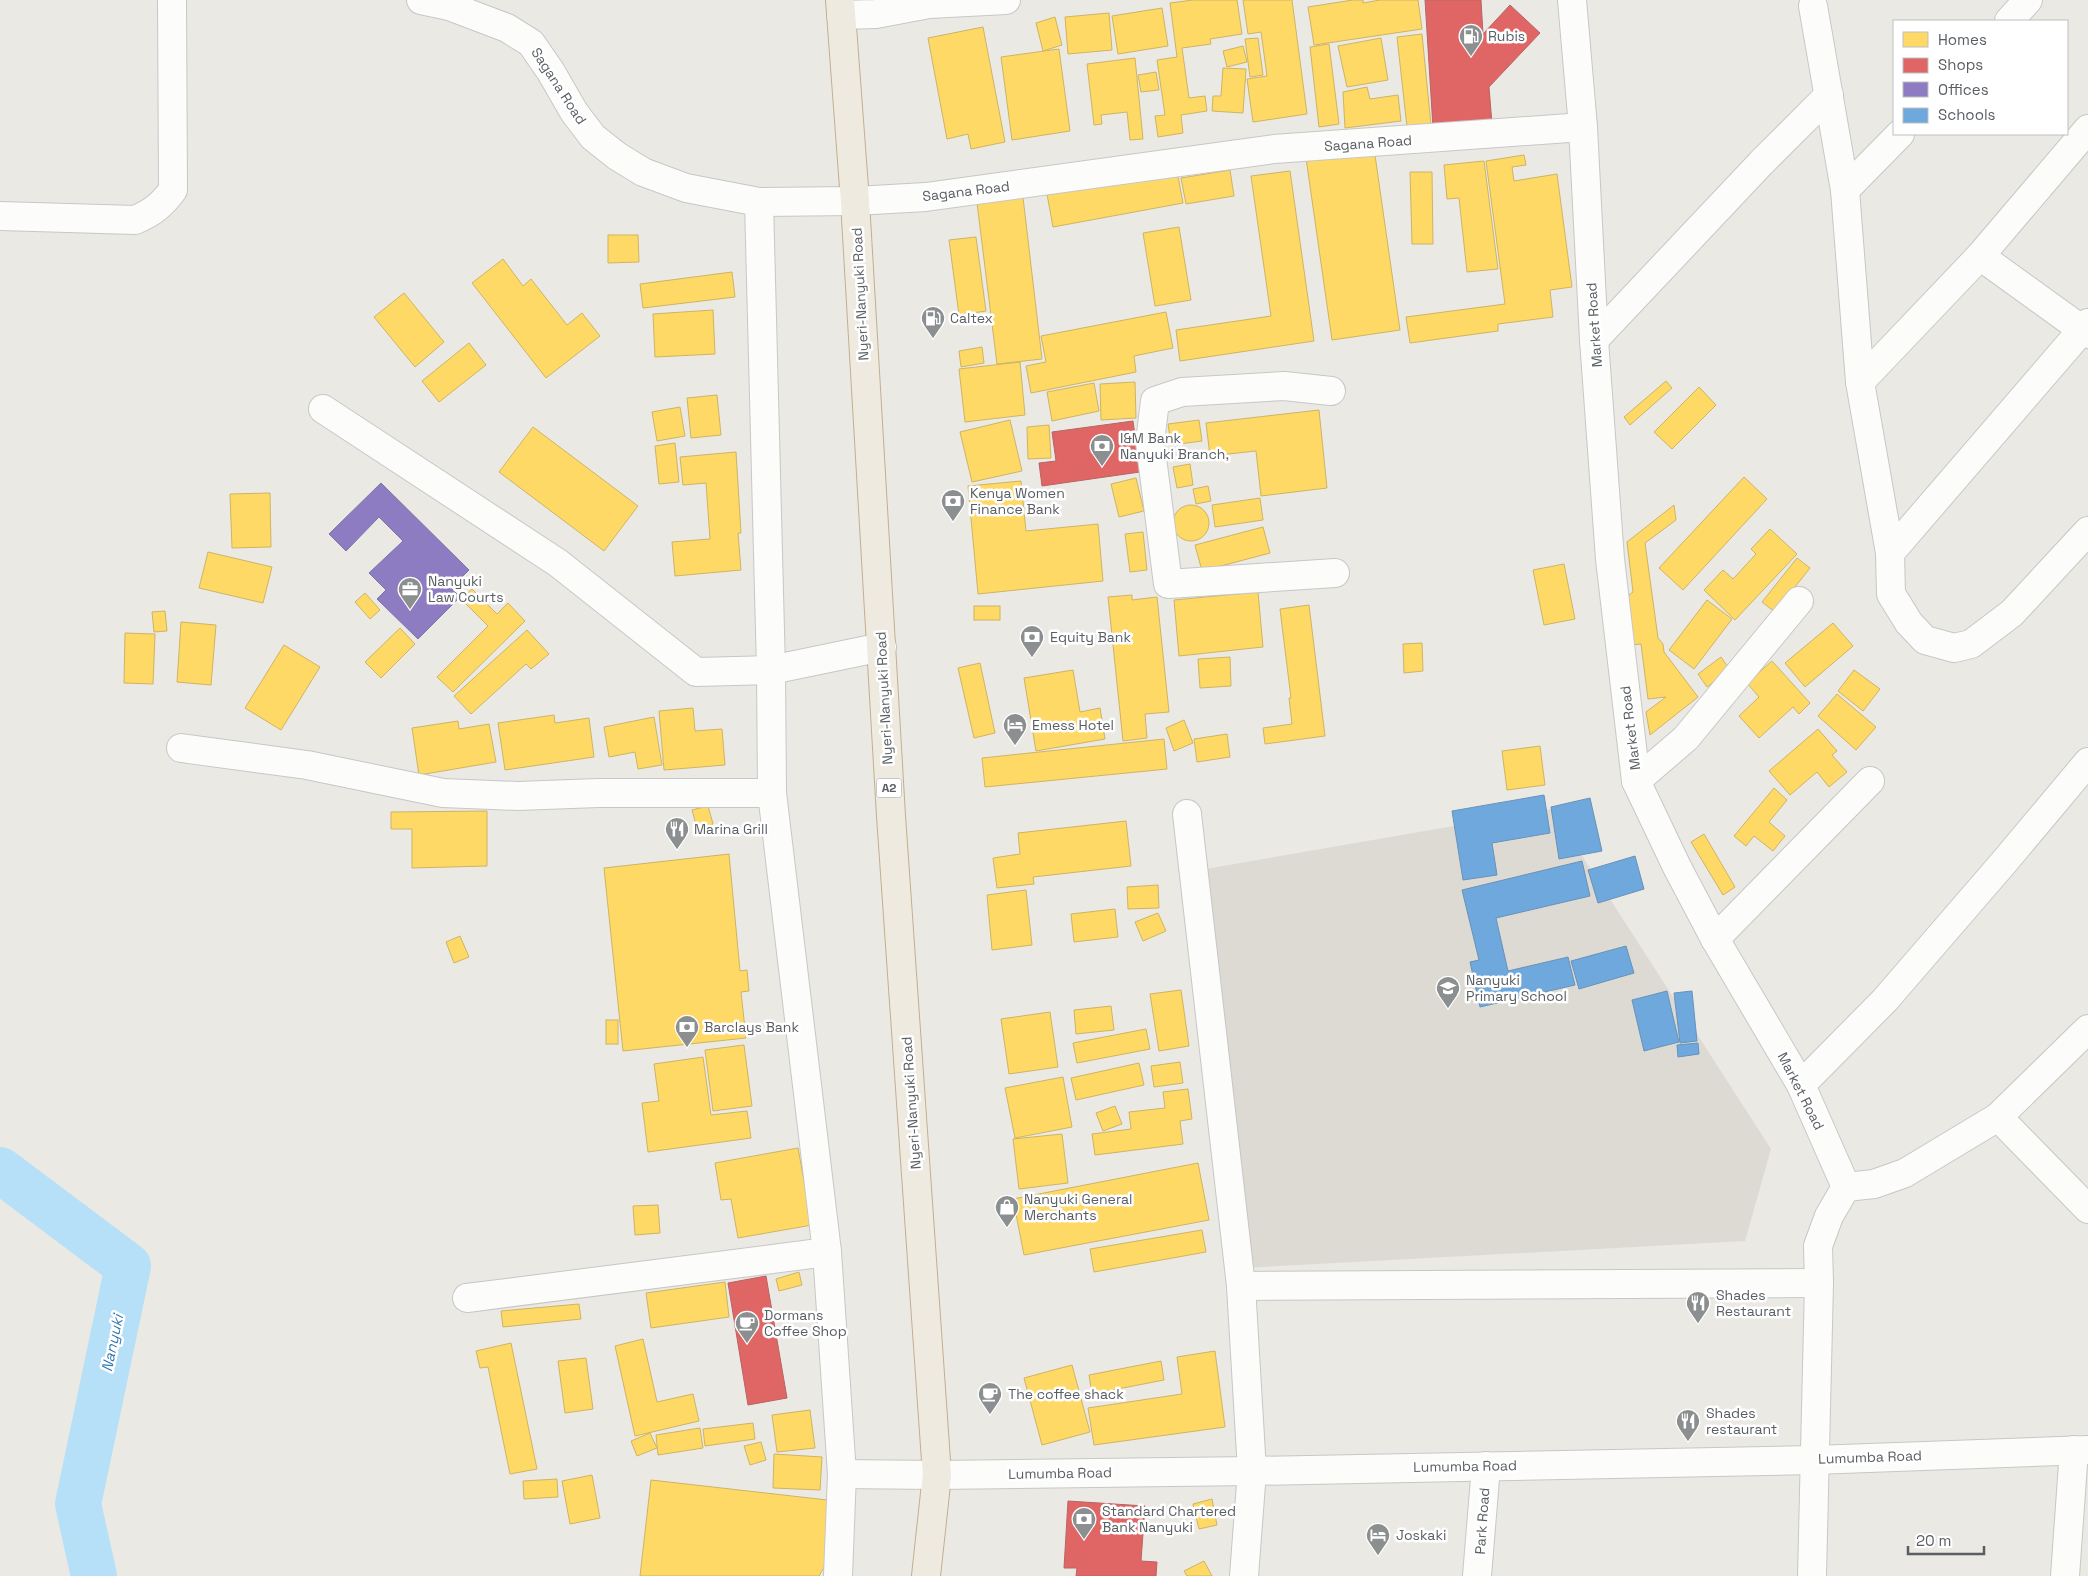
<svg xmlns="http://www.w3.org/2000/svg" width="2088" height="1576" font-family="'Space Grotesk',sans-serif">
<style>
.education{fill:#dddad3}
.homes{fill:#ffd966;stroke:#cdb465}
.shops{fill:#e06666;stroke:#b86465}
.offices{fill:#8e7cc3;stroke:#7e73a6}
.schools{fill:#6fa8dc;stroke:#6892b8}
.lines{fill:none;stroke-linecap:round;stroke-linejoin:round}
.river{stroke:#b6e0f7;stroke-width:46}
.minor-casing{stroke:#c7c7c7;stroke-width:30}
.highway-casing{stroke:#c2af91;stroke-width:30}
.minor{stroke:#fcfcfb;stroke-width:28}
.highway{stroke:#eeeae0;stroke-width:28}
.labels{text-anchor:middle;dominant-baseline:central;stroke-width:5;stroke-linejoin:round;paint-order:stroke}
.shield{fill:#fff;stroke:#8b8e92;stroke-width:1}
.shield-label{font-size:12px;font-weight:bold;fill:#595e63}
.poi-label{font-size:14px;fill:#595e63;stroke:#fff;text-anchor:start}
.street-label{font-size:14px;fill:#595e63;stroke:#fff}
.water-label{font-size:15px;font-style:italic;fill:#3479af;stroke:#fff}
</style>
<rect width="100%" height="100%" fill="#ebe9e4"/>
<polygon class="education" points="1552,809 1771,1149 1745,1241 1244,1268 1200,870"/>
<g class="homes">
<polygon points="1193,0 1237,0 1242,34 1210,39 1211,44 1182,48 1189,98 1205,96 1207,111 1181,115 1183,133 1158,137 1155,116 1165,115 1157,60 1177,57 1170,3"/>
<polygon points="1243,0 1292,0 1307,114 1253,122 1247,79 1267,76 1261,32 1248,34"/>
<polygon points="1353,0 1363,0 1363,3 1380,0 1418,0 1422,29 1314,45 1308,7"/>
<polygon points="1162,8 1168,46 1118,54 1112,16"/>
<polygon points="1109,13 1112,50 1068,54 1065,17"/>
<polygon points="1055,17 1062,45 1043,51 1036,23"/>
<polygon points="983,27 1005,142 971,149 968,134 947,139 928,38"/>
<polygon points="1422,34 1431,125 1407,127 1397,37"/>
<polygon points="1258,38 1263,75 1250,77 1245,39"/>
<polygon points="1381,38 1388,80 1347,87 1338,46"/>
<polygon points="1329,44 1339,124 1319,127 1310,47"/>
<polygon points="1243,46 1247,62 1227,67 1223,51"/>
<polygon points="1059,49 1070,131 1012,140 1001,57"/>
<polygon points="1135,58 1143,139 1130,140 1127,112 1101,115 1102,124 1094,125 1087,64"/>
<polygon points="1223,68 1246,69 1243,113 1212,111 1213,96 1221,96"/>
<polygon points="1156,72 1159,90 1141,92 1138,75"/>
<polygon points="1367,87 1370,99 1398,95 1401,121 1345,128 1343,92"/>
<polygon points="1374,148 1400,330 1332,340 1306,158"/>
<polygon points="1524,155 1526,165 1512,167 1514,181 1557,174 1572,287 1550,290 1553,317 1498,324 1498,331 1410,343 1406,317 1505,304 1486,161"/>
<polygon points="1484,161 1498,269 1467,272 1459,198 1447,199 1444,165"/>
<polygon points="1230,170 1234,196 1186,204 1181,178"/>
<polygon points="1177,171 1183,203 1053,227 1047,194"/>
<polygon points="1290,171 1314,341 1180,361 1176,330 1271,316 1251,176"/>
<polygon points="1410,172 1432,172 1433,244 1412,244"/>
<polygon points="1022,189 1042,359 997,364 976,195"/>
<polygon points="1179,227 1191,300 1155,306 1143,233"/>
<polygon points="608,235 638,235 639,262 608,263"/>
<polygon points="976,237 986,311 959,315 949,240"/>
<polygon points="503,259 523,286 531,279 567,325 582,313 600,336 546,378 472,283"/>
<polygon points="732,272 735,297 643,308 640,284"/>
<polygon points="404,293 444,342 415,367 374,317"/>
<polygon points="713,310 715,354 655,357 653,314"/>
<polygon points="1166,312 1173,348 1134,356 1136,372 1031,393 1026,366 1046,362 1041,336"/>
<polygon points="469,343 486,365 439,402 422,381"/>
<polygon points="982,347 984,363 961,367 959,351"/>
<polygon points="1020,362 1025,415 965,422 959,369"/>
<polygon points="1666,381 1672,388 1630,425 1624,417"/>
<polygon points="1135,382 1136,418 1101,420 1100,384"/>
<polygon points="1094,383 1099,411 1052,421 1047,392"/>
<polygon points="1699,387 1716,405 1672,449 1654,432"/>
<polygon points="717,395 721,435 691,438 687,398"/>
<polygon points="680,407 685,436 657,441 652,412"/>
<polygon points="1319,410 1327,488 1261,496 1256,451 1210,456 1206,423"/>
<polygon points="1010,420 1022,471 972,482 960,432"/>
<polygon points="1199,420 1202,441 1171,445 1168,424"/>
<polygon points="1049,425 1051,458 1028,459 1027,427"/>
<polygon points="533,427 638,506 604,551 499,472"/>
<polygon points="675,443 679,482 659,484 655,446"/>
<polygon points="736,452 741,533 738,533 741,570 675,576 672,542 710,539 706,483 683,485 680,457"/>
<polygon points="1190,464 1193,485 1177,488 1173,467"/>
<polygon points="1744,477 1767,499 1683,590 1659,568"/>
<polygon points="1136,478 1144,511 1119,517 1111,484"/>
<polygon points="1021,481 1026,531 1098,524 1103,581 978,594 968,486"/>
<polygon points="1208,486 1211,501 1196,504 1193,489"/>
<polygon points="270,493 271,547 232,548 230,494"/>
<polygon points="1260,498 1263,520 1215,527 1212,505"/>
<circle cx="1191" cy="523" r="18"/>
<polygon points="1674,505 1676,520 1645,543 1658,638 1663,644 1664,652 1698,697 1650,735 1646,712 1666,697 1648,699 1641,644 1630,645 1624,599 1633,592 1627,542"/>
<polygon points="1263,527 1270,553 1202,571 1195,545"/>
<polygon points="1770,529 1797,554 1735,620 1704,590 1723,570 1733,579 1756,554 1751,549"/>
<polygon points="1143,532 1147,570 1130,572 1125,534"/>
<polygon points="208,552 272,567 263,603 199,588"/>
<polygon points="1797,558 1810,568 1775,612 1762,602"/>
<polygon points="1564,564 1575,619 1544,625 1533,570"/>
<polygon points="472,589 497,614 508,603 525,621 453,692 437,677 488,626 461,599"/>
<polygon points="1258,592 1263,647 1179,656 1174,600"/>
<polygon points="365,593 380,610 370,619 355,602"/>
<polygon points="1132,595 1132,600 1157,597 1169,712 1145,714 1147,738 1123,741 1108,597"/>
<polygon points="1707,600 1732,619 1694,669 1669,650"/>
<polygon points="1309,605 1325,736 1265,744 1263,728 1292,724 1289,698 1291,698 1280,609"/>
<rect x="974" y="606" width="26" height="14"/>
<polygon points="165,611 167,631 154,632 152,612"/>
<polygon points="181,622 216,625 211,685 177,682"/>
<polygon points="1833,623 1853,646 1805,687 1785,663"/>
<polygon points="400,628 415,644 381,678 365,662"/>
<polygon points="527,630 549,654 531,669 526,664 471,714 454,696"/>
<polygon points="125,633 155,634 153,684 124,683"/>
<polygon points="1422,643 1423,671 1404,673 1403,644"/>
<polygon points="284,645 320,667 281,730 245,708"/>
<polygon points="1230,657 1231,686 1200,688 1198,659"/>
<polygon points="1721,657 1730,670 1707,687 1698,674"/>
<polygon points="1772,661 1810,703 1799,714 1793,707 1759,738 1739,716 1759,697 1747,683"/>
<polygon points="980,663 995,733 974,738 958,668"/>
<polygon points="1073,670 1080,712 1100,708 1105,739 1036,751 1024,678"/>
<polygon points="1854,670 1880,689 1863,711 1838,691"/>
<polygon points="1837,694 1876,727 1856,750 1818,716"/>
<polygon points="693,708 695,731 722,729 725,765 664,770 659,711"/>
<polygon points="554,715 555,723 589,718 594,757 505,770 498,723"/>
<polygon points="654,717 662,765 638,769 635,752 609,757 604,727"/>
<polygon points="1184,720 1193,743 1174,751 1166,728"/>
<polygon points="458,721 459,729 489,724 496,762 419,775 412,728"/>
<polygon points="1818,729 1837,751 1832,755 1847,772 1829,787 1817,772 1790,795 1769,771"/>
<polygon points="1227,734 1230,757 1197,762 1194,739"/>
<polygon points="1164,739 1167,769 985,787 982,758"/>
<polygon points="1540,746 1545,785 1507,790 1502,751"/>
<polygon points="1774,788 1787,800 1769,822 1785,836 1773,851 1754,836 1746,846 1734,836"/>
<polygon points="708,806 713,824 697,828 692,810"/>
<polygon points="487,811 487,866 412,868 412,829 391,829 391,812"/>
<polygon points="1126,821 1131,866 1033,877 1034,884 997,888 993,858 1020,854 1018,833"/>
<polygon points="1704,834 1735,887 1723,895 1691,842"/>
<polygon points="729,854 740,971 747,970 749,991 741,992 746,1038 623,1051 604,868"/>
<polygon points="1158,885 1159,908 1128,909 1127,887"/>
<polygon points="1026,890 1032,945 992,950 987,895"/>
<polygon points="1115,909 1118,937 1074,942 1071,914"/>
<polygon points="1158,913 1166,931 1143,941 1135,922"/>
<polygon points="460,936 469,957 454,963 446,942"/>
<polygon points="1181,990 1189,1046 1159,1051 1150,994"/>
<polygon points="1111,1006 1114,1030 1076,1034 1074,1010"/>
<polygon points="1050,1012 1058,1067 1009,1074 1001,1019"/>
<rect x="606" y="1020" width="12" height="24"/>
<polygon points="1146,1029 1150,1049 1077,1063 1073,1043"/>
<polygon points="744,1045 752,1106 713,1111 705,1050"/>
<polygon points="703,1057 711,1115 747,1111 751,1138 648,1152 642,1103 659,1101 654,1064"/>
<polygon points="1180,1062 1183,1083 1154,1087 1151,1066"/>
<polygon points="1139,1063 1144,1085 1076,1100 1071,1078"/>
<polygon points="1063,1077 1072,1127 1015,1138 1005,1088"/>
<polygon points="1188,1089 1192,1119 1180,1121 1183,1144 1095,1155 1092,1134 1131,1129 1129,1112 1165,1108 1163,1092"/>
<polygon points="1115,1106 1122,1124 1103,1131 1096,1113"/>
<polygon points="1062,1134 1068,1183 1019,1189 1013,1139"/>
<polygon points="798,1148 812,1225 738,1238 731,1199 721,1200 715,1163"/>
<polygon points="1198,1163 1209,1220 1024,1255 1013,1199"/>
<polygon points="658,1205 660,1233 635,1235 633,1206"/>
<polygon points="1202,1230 1206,1252 1094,1272 1090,1249"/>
<polygon points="799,1272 802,1285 779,1291 776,1279"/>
<polygon points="725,1282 729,1317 651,1328 646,1293"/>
<polygon points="579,1304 581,1319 503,1327 501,1311"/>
<polygon points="643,1339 657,1402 693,1394 699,1421 635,1436 615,1346"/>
<polygon points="511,1343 537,1469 510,1474 488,1367 480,1368 476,1351"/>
<polygon points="1215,1351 1225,1427 1094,1445 1088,1408 1182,1394 1177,1357"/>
<polygon points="586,1358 593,1409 565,1413 558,1361"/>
<polygon points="1161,1361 1164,1380 1092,1394 1089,1375"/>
<polygon points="1072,1365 1090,1432 1042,1445 1024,1378"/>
<polygon points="810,1410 815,1448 777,1452 772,1415"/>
<polygon points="753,1423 755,1439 705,1446 703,1429"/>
<polygon points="700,1428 703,1448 658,1455 656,1435"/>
<polygon points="650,1433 657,1448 637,1456 631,1441"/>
<polygon points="761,1442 766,1460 750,1465 744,1446"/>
<polygon points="774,1454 822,1457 820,1490 773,1488"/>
<polygon points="592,1475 600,1518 570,1524 562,1481"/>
<polygon points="557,1479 558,1497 524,1499 523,1481"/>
<polygon points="651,1480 836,1501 830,1557 819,1576 640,1576"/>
<polygon points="1212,1499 1217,1525 1199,1529 1193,1504"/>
<polygon points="1204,1561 1212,1576 1187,1576 1184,1571"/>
</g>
<g class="shops">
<polygon points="1425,0 1481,0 1483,34 1510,5 1540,33 1489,87 1492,124 1433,128"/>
<polygon points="1133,421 1140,472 1042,486 1039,463 1056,461 1052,432"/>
<polygon points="766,1276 787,1398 748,1405 728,1283"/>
<polygon points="1068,1501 1145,1506 1141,1561 1157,1562 1156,1576 1076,1576 1077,1568 1064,1568"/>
</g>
<polygon class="offices" points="381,483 469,570 451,588 460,597 418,639 377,599 386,590 369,573 403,541 379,517 346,551 329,534"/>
<g class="schools">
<polygon points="1544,795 1550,833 1492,843 1497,875 1463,880 1452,811"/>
<polygon points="1590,798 1602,851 1559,859 1551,807"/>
<polygon points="1635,856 1644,889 1598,903 1588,870"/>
<polygon points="1582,861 1590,896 1496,918 1508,971 1568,957 1575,985 1480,1007 1470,962 1479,960 1462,890"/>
<polygon points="1626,946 1634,973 1579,989 1571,961"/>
<polygon points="1667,991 1679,1042 1644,1051 1632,1000"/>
<polygon points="1692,991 1697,1041 1680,1043 1674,993"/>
<polygon points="1698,1043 1699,1054 1678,1057 1677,1045"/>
</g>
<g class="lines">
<polyline class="river" points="0,1170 128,1266 78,1504 94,1576"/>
<g class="minor-casing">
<g id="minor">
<polyline points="421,0 449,6 507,28 531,43 551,72 574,112 593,137 617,156 643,172 686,188 759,202 855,201 926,197 1274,149 1583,127"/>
<polyline points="1572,0 1583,127 1594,340 1610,559 1636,781 1677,867 1715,939 1801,1085 1846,1187 1829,1216 1818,1246 1819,1283 1812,1576"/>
<polyline points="1813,6 1845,190 1860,382 1890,553 1891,594 1909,623 1925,640 1954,648 1971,644 2012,613 2088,531"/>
<polyline points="841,15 876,14 929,4 1006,0"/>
<polyline points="2009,21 2028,0"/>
<polyline points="1845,190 1900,134"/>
<polyline points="759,202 771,670 772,793 827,1252 842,1474 838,1576"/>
<path d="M0 216 135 220C152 213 162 205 173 190L172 0"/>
<polyline points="1980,256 2088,334"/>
<polyline points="1594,340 1761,163 1829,95"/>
<polyline points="1860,382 1980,256 2088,129"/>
<polyline points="1331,391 1284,386 1182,392 1155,401 1150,442 1168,584 1335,573"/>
<polyline points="323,409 558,563 696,672 771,670 882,647"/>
<polyline points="1890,553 2088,323"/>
<polyline points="181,748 307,765 443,793 518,796 598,793 772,793"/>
<polyline points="1636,781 1686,738 1799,601"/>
<polyline points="1187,814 1241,1286 1252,1471 1244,1576"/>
<polyline points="1715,939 1870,781"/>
<polyline points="1801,1085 1885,1000 2005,861 2088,762"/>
<polyline points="1998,1117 2088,1209"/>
<polyline points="1846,1187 1874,1184 1905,1173 1998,1117 2088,1029"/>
<polyline points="1241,1286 1819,1283"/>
<polyline points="467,1298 827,1252"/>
<polyline points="842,1474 937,1475 1252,1471 1814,1460 2088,1450"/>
<polyline points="1477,1576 1486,1466"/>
<polyline points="2065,1576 2074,1450"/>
</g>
</g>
<g class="highway-casing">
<polyline id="highway" points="840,0 855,201 891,816 937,1475 926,1576"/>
</g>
<use href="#minor" class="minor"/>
<use href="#highway" class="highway"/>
</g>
<defs>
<g id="fuel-pin" transform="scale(1.25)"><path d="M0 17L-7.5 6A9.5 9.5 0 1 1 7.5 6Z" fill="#8c8f90" stroke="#fff"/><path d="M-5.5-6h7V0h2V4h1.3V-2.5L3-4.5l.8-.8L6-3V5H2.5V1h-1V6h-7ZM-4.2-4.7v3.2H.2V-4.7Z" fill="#fff"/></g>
<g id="bank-pin" transform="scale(1.25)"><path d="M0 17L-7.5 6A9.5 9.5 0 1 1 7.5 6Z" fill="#8c8f90" stroke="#fff"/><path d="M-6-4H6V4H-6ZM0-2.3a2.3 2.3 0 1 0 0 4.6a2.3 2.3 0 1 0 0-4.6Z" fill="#fff"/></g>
<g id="office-pin" transform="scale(1.25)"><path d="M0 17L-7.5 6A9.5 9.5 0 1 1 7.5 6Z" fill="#8c8f90" stroke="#fff"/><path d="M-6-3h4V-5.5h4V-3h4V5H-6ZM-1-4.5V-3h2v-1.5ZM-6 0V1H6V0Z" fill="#fff"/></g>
<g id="hotel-pin" transform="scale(1.25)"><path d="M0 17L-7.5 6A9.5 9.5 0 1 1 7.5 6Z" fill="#8c8f90" stroke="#fff"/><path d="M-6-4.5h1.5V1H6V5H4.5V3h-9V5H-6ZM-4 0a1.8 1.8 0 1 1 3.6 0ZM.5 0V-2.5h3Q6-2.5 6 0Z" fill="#fff"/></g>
<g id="restaurant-pin" transform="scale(1.25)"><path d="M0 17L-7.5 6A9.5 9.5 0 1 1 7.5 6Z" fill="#8c8f90" stroke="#fff"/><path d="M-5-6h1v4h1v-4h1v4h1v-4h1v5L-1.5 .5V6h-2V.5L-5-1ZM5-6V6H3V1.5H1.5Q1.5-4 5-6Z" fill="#fff"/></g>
<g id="school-pin" transform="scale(1.25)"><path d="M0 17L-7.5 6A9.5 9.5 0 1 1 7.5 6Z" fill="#8c8f90" stroke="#fff"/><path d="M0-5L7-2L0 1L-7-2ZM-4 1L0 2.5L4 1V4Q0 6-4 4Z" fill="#fff"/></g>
<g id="shop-pin" transform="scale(1.25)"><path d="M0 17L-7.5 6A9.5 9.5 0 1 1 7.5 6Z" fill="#8c8f90" stroke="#fff"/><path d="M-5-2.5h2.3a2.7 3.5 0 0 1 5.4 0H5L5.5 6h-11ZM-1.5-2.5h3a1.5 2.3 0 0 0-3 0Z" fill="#fff"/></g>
<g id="cafe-pin" transform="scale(1.25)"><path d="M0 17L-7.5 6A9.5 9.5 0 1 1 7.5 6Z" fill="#8c8f90" stroke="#fff"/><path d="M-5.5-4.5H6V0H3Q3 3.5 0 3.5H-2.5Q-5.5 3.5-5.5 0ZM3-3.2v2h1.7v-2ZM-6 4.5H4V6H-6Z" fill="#fff"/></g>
</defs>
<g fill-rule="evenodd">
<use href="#fuel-pin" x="1471" y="36"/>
<use href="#fuel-pin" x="933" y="318"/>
<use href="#bank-pin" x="1102" y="446"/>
<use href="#bank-pin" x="953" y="501"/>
<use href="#office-pin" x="410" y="589"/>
<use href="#bank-pin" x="1032" y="637"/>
<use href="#hotel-pin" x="1015" y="725"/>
<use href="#restaurant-pin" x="677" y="829"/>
<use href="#school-pin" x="1448" y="988"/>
<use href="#bank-pin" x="687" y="1027"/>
<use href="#shop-pin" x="1007" y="1207"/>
<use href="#restaurant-pin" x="1698" y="1303"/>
<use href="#cafe-pin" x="747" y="1323"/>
<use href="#cafe-pin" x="990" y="1394"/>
<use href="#restaurant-pin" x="1688" y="1421"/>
<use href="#bank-pin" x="1084" y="1519"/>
<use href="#hotel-pin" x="1378" y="1535"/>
</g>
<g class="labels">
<rect class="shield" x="876.5" y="778.5" width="25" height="19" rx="4"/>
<g class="shield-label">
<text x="889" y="788">A2</text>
</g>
<g class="poi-label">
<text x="1488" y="36">Rubis</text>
<text x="950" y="318">Caltex</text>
<text x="1120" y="438">I&amp;M Bank<tspan x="1120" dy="16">Nanyuki Branch,</tspan></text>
<text x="970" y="493">Kenya Women<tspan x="970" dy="16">Finance Bank</tspan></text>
<text x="428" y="581">Nanyuki<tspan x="428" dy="16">Law Courts</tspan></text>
<text x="1050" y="637">Equity Bank</text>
<text x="1032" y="725">Emess Hotel</text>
<text x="694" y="829">Marina Grill</text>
<text x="1466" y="980">Nanyuki<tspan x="1466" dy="16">Primary School</tspan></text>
<text x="704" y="1027">Barclays Bank</text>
<text x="1024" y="1199">Nanyuki General<tspan x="1024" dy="16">Merchants</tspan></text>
<text x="1716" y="1295">Shades<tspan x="1716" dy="16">Restaurant</tspan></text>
<text x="764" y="1315">Dormans<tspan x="764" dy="16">Coffee Shop</tspan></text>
<text x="1008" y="1394">The coffee shack</text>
<text x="1706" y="1413">Shades<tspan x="1706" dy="16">restaurant</tspan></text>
<text x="1102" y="1511">Standard Chartered<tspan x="1102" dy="16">Bank Nanyuki</tspan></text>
<text x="1396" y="1535">Joskaki</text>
</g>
<g class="street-label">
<text transform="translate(559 86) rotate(57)">Sagana Road</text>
<text transform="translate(1368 143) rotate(-4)">Sagana Road</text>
<text transform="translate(966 191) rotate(-7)">Sagana Road</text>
<text transform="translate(860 294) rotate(-93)">Nyeri-Nanyuki Road</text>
<text transform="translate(1594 325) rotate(-94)">Market Road</text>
<text transform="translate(884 698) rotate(-93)">Nyeri-Nanyuki Road</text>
<text transform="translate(1630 728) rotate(-97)">Market Road</text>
<text transform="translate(1801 1091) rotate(63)">Market Road</text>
<text transform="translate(911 1103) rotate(-94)">Nyeri-Nanyuki Road</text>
<text transform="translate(1870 1457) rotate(-2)">Lumumba Road</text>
<text transform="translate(1465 1466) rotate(-1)">Lumumba Road</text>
<text transform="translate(1060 1473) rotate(-1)">Lumumba Road</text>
<text transform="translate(1482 1521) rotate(-86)">Park Road</text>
</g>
<g class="water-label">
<text transform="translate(112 1343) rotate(-78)">Nanyuki</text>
</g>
</g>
<rect x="1893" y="20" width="175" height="115" fill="#ffffff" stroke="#bdbfc1"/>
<rect x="1903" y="32" width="25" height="15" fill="#ffd966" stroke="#bdbfc1"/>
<text x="1938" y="45" font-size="15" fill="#595e63">Homes</text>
<rect x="1903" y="58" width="25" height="15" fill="#e06666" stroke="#bdbfc1"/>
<text x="1938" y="70" font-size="15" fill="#595e63">Shops</text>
<rect x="1903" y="82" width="25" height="15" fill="#8e7cc3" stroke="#bdbfc1"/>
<text x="1938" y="95" font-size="15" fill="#595e63">Offices</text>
<rect x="1903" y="108" width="25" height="15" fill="#6fa8dc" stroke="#bdbfc1"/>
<text x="1938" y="120" font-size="15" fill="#595e63">Schools</text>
<path d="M1908 1546v8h76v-8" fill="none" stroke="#595e63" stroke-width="2.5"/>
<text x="1916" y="1546" font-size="15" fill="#595e63" stroke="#ffffff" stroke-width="4" paint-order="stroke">20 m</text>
</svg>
